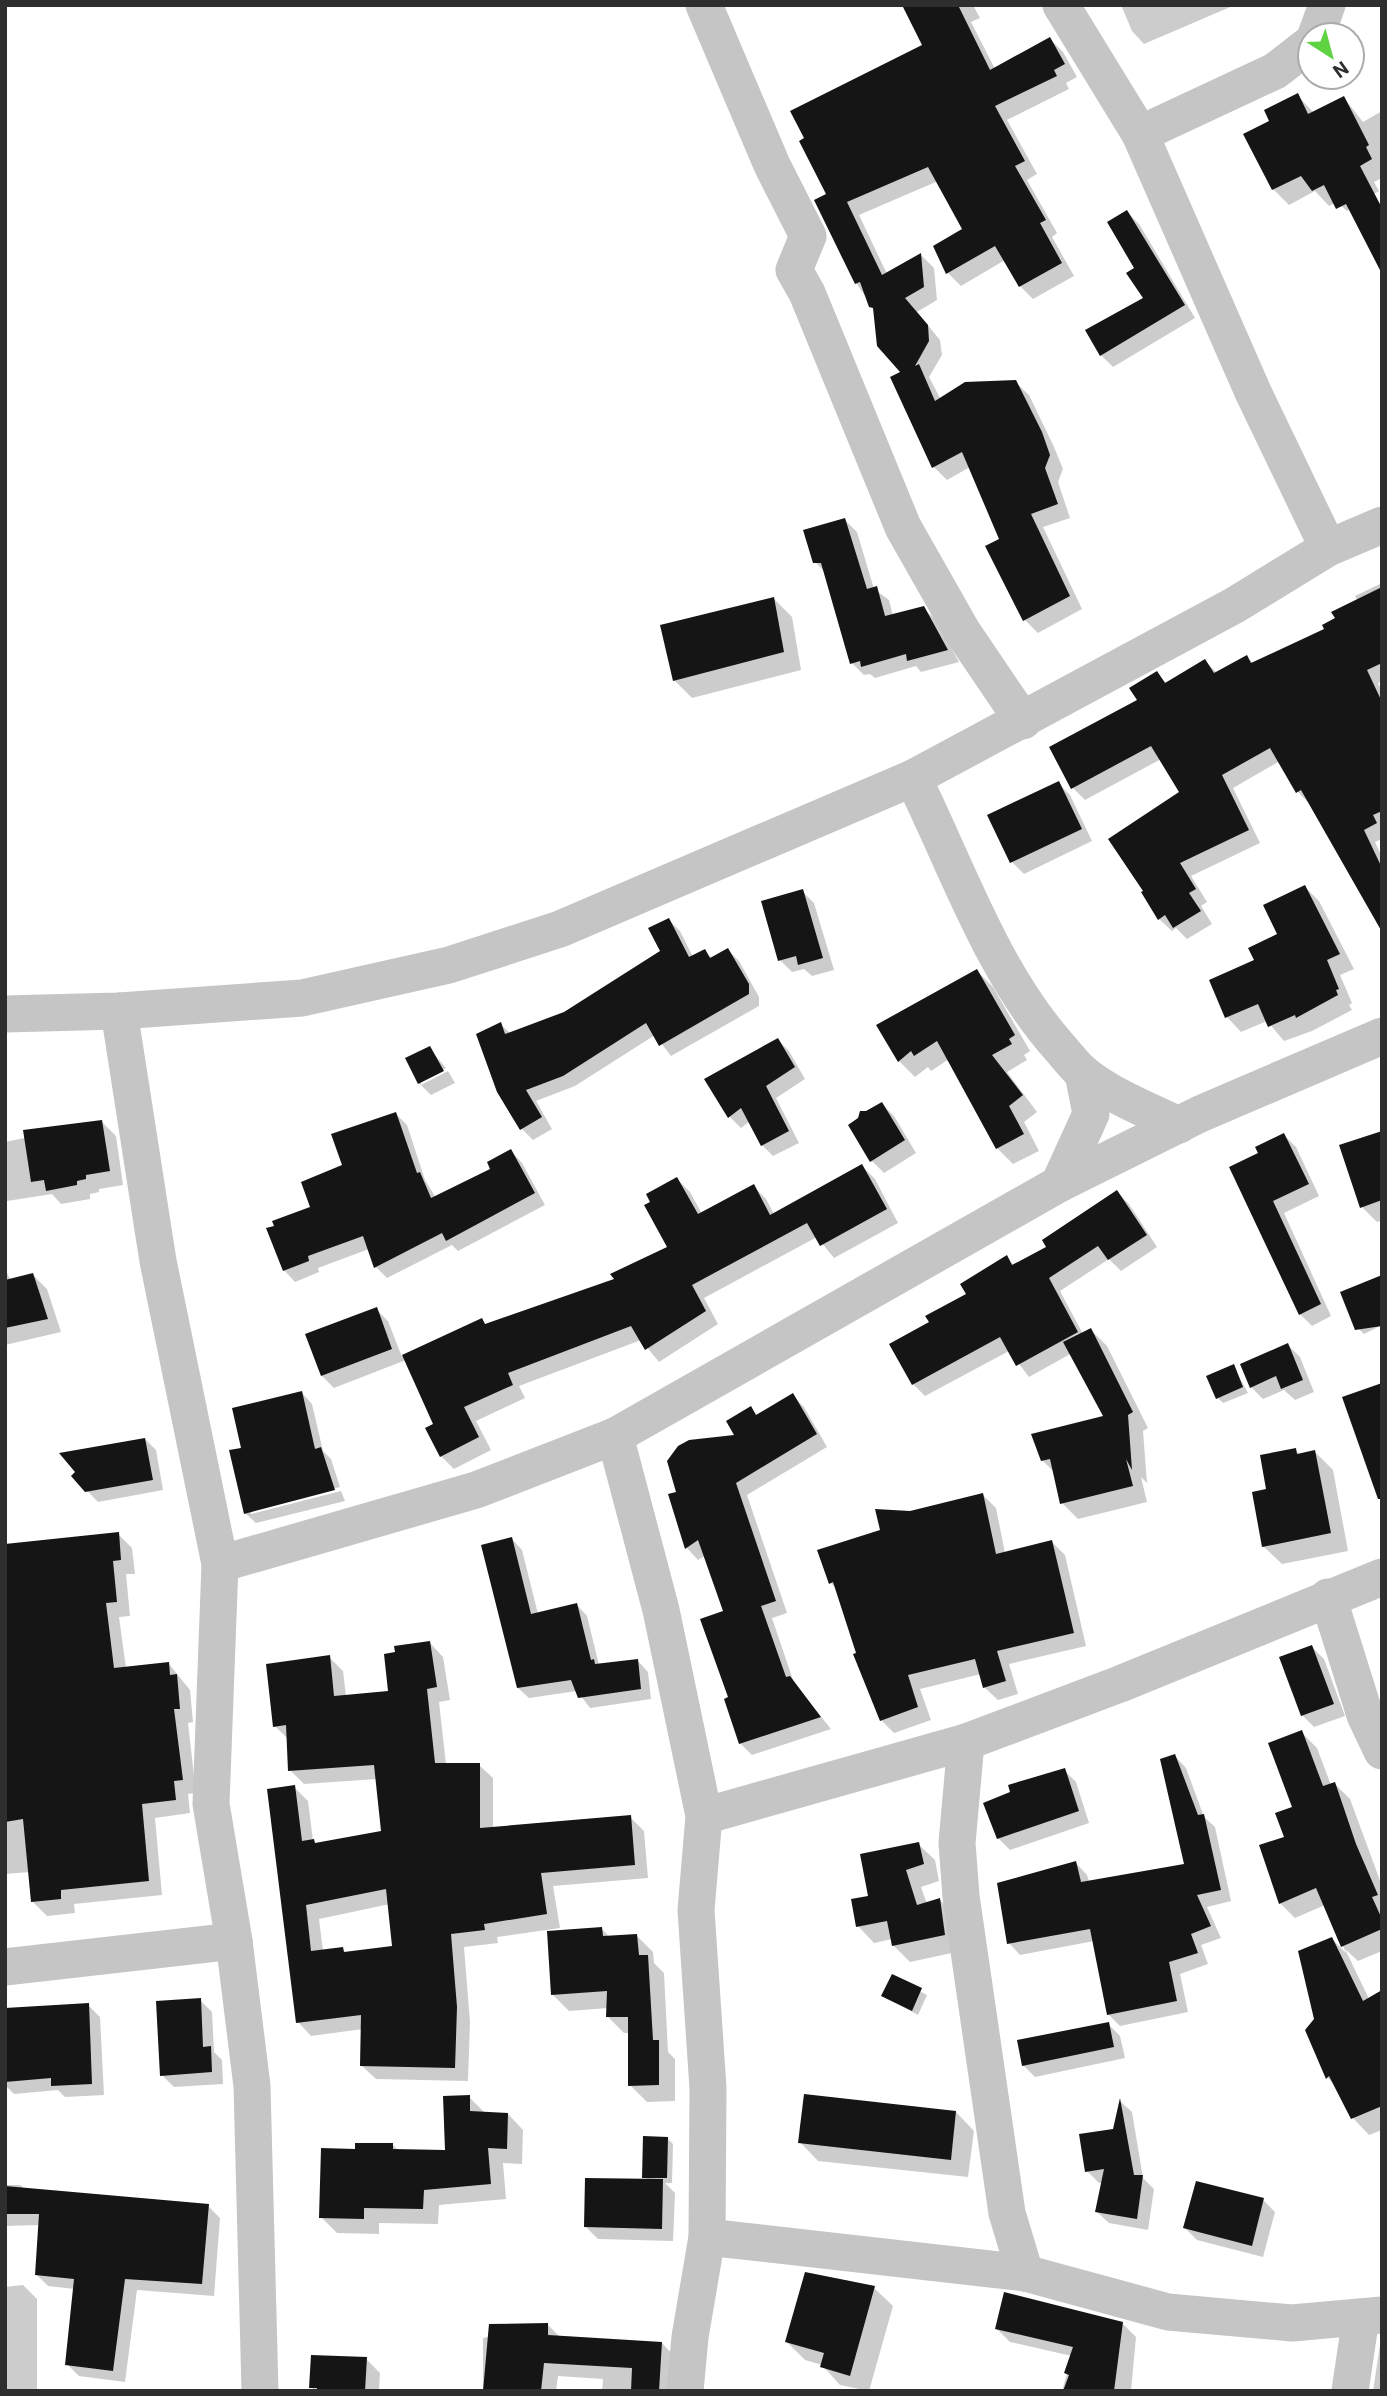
<svg xmlns="http://www.w3.org/2000/svg" width="1387" height="2396" font-family="Roboto,sans-serif">
<style>
.shadow{fill:#0003;fill-rule:evenodd}
.building{fill:#151515;fill-rule:evenodd}
.lines{fill:none;stroke-linecap:round;stroke-linejoin:round}
.minor{stroke:#c5c5c5;stroke-width:37}
</style>
<rect width="100%" height="100%" fill="#fff"/>
<g class="shadow">
<polygon points="904,5 973,5 980,18 971,22 995,69 1050,39 1063,52 1077,77 1066,83 1069,89 1007,120 1037,174 1027,180 1057,233 1052,237 1074,276 1033,299 1020,286 1005,260 961,286 948,273 965,230 938,181 859,215 887,274 921,255 934,268 937,300 917,312 940,340 942,355 929,377 941,400 1015,382 1029,395 1054,447 1063,469 1058,482 1070,518 1043,527 1082,609 1038,633 1025,620 1001,540 970,467 947,480 934,467 893,378 903,373 875,310 856,283 816,201 828,195 924,46"/>
<polygon points="1121,5 1235,5 1144,44 1132,31"/>
<polygon points="1297,95 1314,113 1344,98 1363,122 1382,111 1382,178 1374,182 1379,191 1347,211 1337,202 1329,206 1315,191 1289,205 1273,189 1246,135 1272,121"/>
<polygon points="1127,212 1139,224 1195,318 1113,367 1101,355 1145,299"/>
<polygon points="845,520 857,532 874,589 889,600 893,616 923,608 936,620 959,662 921,672 916,666 875,678 870,674 864,675 852,663 826,573 815,562"/>
<polygon points="1382,583 1382,681 1378,683 1382,691 1382,839 1375,842 1382,857 1382,928 1310,804 1298,792 1280,761 1233,788 1260,843 1191,876 1207,902 1201,906 1212,924 1187,939 1176,928 1172,931 1159,919 1181,792 1161,759 1085,800 1073,788 1139,701 1157,673 1167,684 1205,661 1217,673 1247,657 1254,664 1326,629 1358,601 1355,596"/>
<polygon points="774,599 792,617 801,670 692,698 674,680"/>
<polygon points="1058,783 1070,795 1092,841 1024,874 1012,862 990,816"/>
<polygon points="1305,887 1319,901 1354,969 1340,975 1352,1003 1349,1005 1352,1010 1312,1031 1284,1041 1267,1021 1241,1032 1227,1017 1211,981 1256,961 1280,935"/>
<polygon points="802,891 814,903 834,970 812,976 804,969 792,972 780,960"/>
<polygon points="669,920 680,931 693,957 704,951 712,958 728,950 739,961 759,997 759,1006 671,1056 655,1035 575,1086 536,1101 552,1129 533,1140 522,1129 499,1092 500,1024 511,1034 565,1014 662,952"/>
<polygon points="977,971 993,987 1030,1051 1024,1055 1027,1060 1007,1072 1037,1112 1024,1122 1039,1151 1013,1164 997,1148 949,1059 931,1071 928,1067 915,1077 899,1061"/>
<polygon points="778,1040 789,1051 805,1079 776,1098 799,1143 773,1156 762,1145 750,1121 741,1128 730,1117"/>
<polygon points="429,1048 446,1068 421,1081 421,1085 448,1071 455,1083 431,1095 419,1083"/>
<polygon points="882,1104 894,1116 916,1153 884,1173 872,1161 860,1119"/>
<polygon points="396,1114 407,1125 425,1180 436,1198 492,1169 511,1151 522,1163 545,1205 458,1251 452,1245 387,1278 376,1267 369,1249 318,1268 319,1272 295,1282 284,1270 313,1208 344,1166"/>
<polygon points="102,1122 116,1136 123,1185 99,1189 99,1192 90,1194 90,1199 61,1204 52,1194 7,1201 5,1206 5,1142"/>
<polygon points="1382,1133 1382,1230 1380,1221 1377,1222 1362,1207"/>
<polygon points="1284,1135 1296,1147 1319,1196 1284,1213 1331,1316 1312,1326 1300,1314 1260,1154"/>
<polygon points="862,1166 875,1179 898,1223 834,1258 817,1237 704,1298 718,1324 659,1362 641,1340 519,1386 525,1398 476,1421 491,1450 454,1469 441,1456 435,1425 406,1360 334,1388 322,1376 376,1309 388,1321 402,1357 482,1320 487,1326 617,1279 669,1248 677,1179 690,1192 702,1214 753,1186 766,1199 774,1214"/>
<polygon points="1117,1192 1129,1204 1157,1247 1121,1271 1109,1259 1060,1291 1083,1334 1091,1330 1107,1346 1148,1428 1143,1431 1147,1483 1141,1477 1147,1502 1078,1519 1062,1503 1055,1473 1042,1460 1106,1418 1072,1353 1029,1377 1009,1351 925,1396 913,1384 931,1322 969,1294 1006,1257 1015,1266 1048,1247"/>
<polygon points="5,1269 11,1281 33,1275 47,1289 61,1332 5,1345"/>
<polygon points="1355,1325 1382,1325 1364,1334"/>
<polygon points="1288,1345 1300,1357 1314,1392 1295,1400 1284,1390 1263,1399 1251,1387"/>
<polygon points="1233,1366 1248,1393 1223,1403 1218,1398"/>
<polygon points="302,1393 312,1404 323,1451 331,1459 340,1487 251,1510 251,1514 341,1491 345,1501 256,1523 245,1513"/>
<polygon points="792,1395 804,1407 827,1447 747,1495 787,1613 772,1618 794,1683 831,1729 752,1755 740,1743 730,1698 725,1612 706,1555 698,1560 687,1548 670,1496 678,1494 737,1436 751,1409 758,1416"/>
<polygon points="145,1439 156,1450 163,1490 98,1502 73,1476"/>
<polygon points="1295,1450 1300,1455 1315,1452 1333,1470 1348,1551 1282,1564 1263,1546 1268,1491"/>
<polygon points="983,1495 996,1508 1005,1553 1052,1542 1065,1555 1086,1646 1009,1664 1018,1694 998,1700 984,1687 981,1674 920,1689 931,1720 894,1733 881,1720 837,1589 831,1583 882,1531 911,1512"/>
<polygon points="118,1534 132,1548 135,1574 126,1574 130,1616 119,1617 126,1668 169,1664 190,1690 193,1722 188,1723 196,1793 188,1794 190,1813 155,1818 162,1895 74,1904 75,1913 47,1916 32,1901 30,1872 5,1874 5,1545"/>
<polygon points="512,1539 522,1550 538,1614 577,1605 587,1616 599,1665 638,1661 648,1672 651,1699 590,1708 577,1691 529,1698 518,1688"/>
<path d="M430 1643 443 1657 450 1700 439 1702 446 1764 479 1765 493 1778V1829L630 1817 644 1831 648 1878 553 1886 560 1928 497 1937 498 1943 464 1947 470 2022 468 2081 376 2079 362 2066 363 2029 311 2036 298 2022 294 1787 308 1801 313 1841 317 1844 383 1832 377 1779 304 1784 290 1770 288 1739 275 1726 329 1657 343 1671 346 1696 390 1693ZM390 1904 394 1947 346 1953 342 1949 323 1951 319 1919Z"/>
<polygon points="1312,1647 1324,1659 1345,1716 1314,1727 1302,1715"/>
<polygon points="1301,1732 1317,1748 1331,1785 1335,1784 1350,1799 1382,1886 1382,1951 1358,1961 1345,1949 1369,1999 1382,2005 1382,2130 1369,2135 1353,2118 1337,2087 1328,2078 1307,2030 1316,2019 1332,1939 1346,1953 1325,1905 1295,1918 1280,1903 1286,1838 1295,1808"/>
<polygon points="1175,1756 1186,1768 1204,1817 1215,1827 1231,1901 1207,1907 1221,1938 1201,1945 1208,1964 1180,1974 1188,2012 1120,2026 1108,2014 1094,1941 1020,1955 1009,1943 1076,1863 1087,1875 1089,1882 1186,1865"/>
<polygon points="1064,1770 1076,1782 1089,1823 1010,1850 998,1838 1013,1793"/>
<polygon points="918,1844 935,1860 939,1881 921,1887 927,1904 940,1900 956,1917 961,1951 910,1962 893,1945 892,1939 874,1943 858,1926 871,1898"/>
<polygon points="602,1929 610,1938 637,1936 653,1952 654,1963 664,1973 668,2052 675,2059 675,2101 647,2102 630,2085 630,2033 624,2033 608,2017 608,2008 569,2011 552,1994"/>
<polygon points="892,1977 927,1995 918,2015 883,1996"/>
<polygon points="200,2000 212,2012 214,2052 222,2060 223,2084 174,2087 162,2075"/>
<polygon points="88,2005 100,2017 104,2095 65,2097 58,2090 14,2094 5,2085 5,2011"/>
<polygon points="1108,2024 1120,2036 1125,2058 1035,2077 1023,2065"/>
<polygon points="469,2097 485,2113 508,2114 523,2130 522,2164 503,2163 506,2199 439,2205 438,2224 379,2223 379,2234 337,2233 321,2217 357,2150 393,2145 399,2151 447,2152"/>
<polygon points="1121,2102 1132,2112 1143,2178 1154,2189 1148,2230 1109,2223 1097,2212 1103,2183 1099,2183 1087,2171 1115,2131"/>
<polygon points="956,2112 974,2131 968,2177 818,2161 800,2142"/>
<polygon points="667,2138 673,2144 672,2183 665,2183 675,2193 673,2241 598,2239 586,2227 648,2180 644,2177"/>
<polygon points="5,2185 20,2185 25,2189 208,2206 220,2218 214,2296 137,2290 125,2382 79,2376 67,2364 75,2289 48,2286 36,2274 40,2225 5,2226"/>
<polygon points="1263,2200 1275,2212 1263,2257 1197,2240 1185,2228"/>
<polygon points="846,2280 874,2288 893,2306 869,2391 840,2385 822,2365 805,2360 787,2342"/>
<polygon points="23,2285 37,2299 37,2391 5,2391 5,2287"/>
<polygon points="1122,2323 1136,2337 1131,2391 1062,2391 1072,2356 1010,2342 997,2329"/>
<polygon points="548,2325 560,2337 662,2343 676,2358 673,2391 602,2391 603,2379 558,2376 556,2391 483,2391 483,2338"/>
<polygon points="1380,2345 1382,2391 1373,2391"/>
<polygon points="366,2359 380,2373 379,2391 315,2391 311,2387"/>
</g>
<g class="building">
<polygon points="902,5 958,5 990,70 1050,37 1065,64 1054,70 1057,76 995,106 1025,161 1015,166 1046,220 1040,223 1062,263 1019,287 995,246 946,274 933,246 962,229 928,167 847,202 882,275 921,253 924,287 905,298 928,325 929,341 915,366 919,364 935,401 965,382 1016,380 1042,432 1050,455 1045,468 1058,504 1031,514 1070,596 1023,621 985,546 999,539 962,452 932,468 890,377 900,372 877,346 873,308 869,307 860,282 855,284 814,200 826,194 799,141 804,138 790,111 922,45"/>
<polygon points="1298,93 1308,114 1344,96 1369,145 1366,147 1372,159 1360,166 1382,208 1382,274 1346,204 1336,209 1324,185 1312,191 1301,176 1272,190 1243,134 1269,121 1264,110"/>
<polygon points="1127,210 1185,305 1100,356 1085,330 1143,298 1126,273 1134,268 1107,222"/>
<polygon points="845,518 867,589 877,586 885,616 924,606 948,650 907,661 906,654 861,667 860,661 850,664 821,563 813,563 803,530"/>
<polygon points="1382,587 1382,663 1367,670 1382,702 1382,811 1373,815 1377,823 1364,830 1382,868 1382,932 1301,790 1296,793 1270,748 1222,775 1249,830 1180,863 1196,889 1189,893 1201,911 1173,928 1165,915 1158,920 1141,892 1143,891 1108,839 1179,792 1151,746 1071,789 1049,747 1137,700 1129,688 1157,671 1165,683 1205,659 1214,673 1247,655 1251,663 1324,629 1322,625 1335,618 1331,612"/>
<polygon points="774,597 784,652 673,681 660,625"/>
<polygon points="1059,781 1082,829 1010,863 987,815"/>
<polygon points="1305,885 1340,954 1327,960 1339,989 1336,990 1338,995 1296,1018 1295,1015 1268,1027 1258,1004 1225,1018 1209,980 1254,960 1248,948 1277,934 1263,905"/>
<polygon points="803,889 823,958 798,965 796,956 778,961 761,901"/>
<polygon points="669,918 689,957 705,949 710,958 728,948 749,984 749,994 659,1046 646,1023 563,1076 526,1090 542,1117 520,1130 497,1092 476,1034 501,1022 505,1034 564,1012 660,951 648,928"/>
<polygon points="977,969 1015,1035 1009,1039 1012,1044 992,1055 1023,1095 1009,1106 1024,1134 996,1149 937,1041 914,1056 911,1051 898,1062 876,1025"/>
<polygon points="778,1038 795,1067 766,1086 789,1131 761,1146 741,1108 728,1118 704,1079"/>
<polygon points="430,1046 444,1071 418,1084 405,1058"/>
<polygon points="882,1102 905,1140 870,1162 848,1125 858,1118 860,1111 866,1111"/>
<polygon points="396,1112 417,1173 420,1172 431,1198 490,1169 487,1162 511,1149 535,1193 446,1241 442,1233 374,1268 363,1236 308,1256 309,1261 283,1271 266,1228 274,1226 272,1221 310,1207 301,1182 342,1165 331,1134"/>
<polygon points="102,1120 110,1171 86,1175 86,1179 77,1181 77,1185 46,1191 44,1180 31,1182 23,1130"/>
<polygon points="1382,1131 1382,1200 1360,1208 1339,1145"/>
<polygon points="1284,1133 1309,1184 1273,1201 1321,1304 1299,1315 1229,1167 1258,1153 1255,1147"/>
<polygon points="862,1164 887,1209 820,1246 807,1223 692,1285 706,1311 645,1350 631,1326 508,1373 513,1385 464,1407 479,1437 440,1457 425,1428 433,1424 402,1355 482,1318 485,1324 614,1279 610,1274 667,1247 644,1205 650,1202 646,1194 677,1177 698,1214 754,1184 770,1215"/>
<polygon points="1117,1190 1147,1235 1108,1260 1098,1246 1049,1278 1078,1332 1016,1366 1000,1337 912,1385 889,1344 929,1322 925,1316 966,1294 960,1284 1007,1255 1012,1265 1046,1247 1042,1240"/>
<polygon points="33,1273 48,1319 5,1328 5,1280"/>
<polygon points="1382,1275 1382,1326 1355,1330 1340,1292"/>
<polygon points="377,1307 392,1349 321,1376 305,1334"/>
<polygon points="1091,1328 1133,1412 1128,1415 1132,1470 1126,1459 1133,1486 1060,1504 1050,1459 1041,1461 1031,1434 1103,1416 1063,1342"/>
<polygon points="1288,1343 1303,1380 1281,1389 1276,1376 1250,1388 1240,1364"/>
<polygon points="1234,1364 1243,1387 1216,1399 1206,1376"/>
<polygon points="1382,1383 1382,1499 1378,1499 1342,1397"/>
<polygon points="302,1391 315,1449 321,1447 335,1490 244,1514 229,1450 241,1448 232,1408"/>
<polygon points="793,1393 817,1434 736,1483 776,1601 761,1606 786,1677 790,1676 821,1717 739,1744 724,1699 728,1697 700,1619 723,1611 698,1540 685,1549 668,1494 676,1492 667,1461 678,1446 689,1440 734,1435 726,1421 751,1406 756,1415"/>
<polygon points="145,1438 153,1480 85,1492 71,1476 75,1472 59,1453"/>
<polygon points="1296,1448 1297,1454 1315,1450 1331,1533 1262,1547 1252,1492 1266,1489 1260,1455"/>
<polygon points="983,1493 996,1554 1052,1540 1074,1633 997,1651 1006,1681 983,1688 975,1659 908,1675 918,1707 880,1721 853,1654 856,1653 833,1582 829,1584 817,1550 880,1530 875,1509 910,1511"/>
<polygon points="119,1532 121,1560 113,1561 117,1602 106,1603 114,1668 169,1662 170,1675 177,1674 180,1709 174,1709 183,1780 174,1781 176,1800 142,1804 149,1881 61,1890 61,1899 31,1902 23,1819 5,1822 5,1544"/>
<polygon points="512,1537 531,1614 577,1603 591,1660 594,1659 595,1664 638,1659 641,1689 578,1698 571,1680 517,1688 481,1545"/>
<path d="M430 1641 437 1687 427 1689 435 1763H480V1828L631 1815 635 1865 541 1873 547 1914 484 1924 485 1930 451 1934 457 2007 455 2068 360 2066 361 2015 296 2023 267 1789 295 1785 302 1841 314 1839 315 1843 381 1831 374 1765 288 1771 286 1725 273 1727 266 1664 330 1655 334 1696 388 1691 384 1654 395 1652 394 1646ZM386 1889 392 1946 344 1952 343 1947 311 1951 306 1905Z"/>
<polygon points="1312,1645 1334,1704 1301,1716 1279,1657"/>
<polygon points="1302,1730 1323,1786 1335,1782 1356,1844 1378,1895 1372,1897 1382,1919 1382,1929 1341,1947 1316,1888 1279,1904 1259,1845 1284,1837 1275,1813 1292,1807 1268,1743"/>
<polygon points="1175,1754 1198,1815 1204,1814 1221,1890 1197,1895 1211,1926 1191,1934 1198,1953 1169,1962 1177,2001 1107,2015 1090,1929 1007,1944 997,1883 1076,1861 1081,1882 1184,1864 1160,1759"/>
<polygon points="1065,1768 1079,1811 997,1839 983,1803 1010,1792 1008,1785"/>
<polygon points="919,1842 924,1864 906,1870 917,1905 940,1898 945,1935 892,1946 887,1921 856,1927 851,1899 868,1896 860,1854"/>
<polygon points="602,1927 603,1936 637,1934 639,1955 648,1955 653,2040 659,2040 659,2085 628,2086 628,2017 606,2017 607,1991 551,1995 547,1931"/>
<polygon points="1332,1937 1363,2001 1382,1990 1382,2106 1351,2119 1329,2076 1326,2079 1305,2030 1314,2019 1298,1951"/>
<polygon points="892,1974 922,1988 912,2011 881,1996"/>
<polygon points="201,1998 203,2047 211,2046 212,2072 160,2076 156,2001"/>
<polygon points="89,2003 92,2084 51,2086 51,2078 5,2082 5,2008"/>
<polygon points="1109,2022 1114,2047 1022,2066 1017,2040"/>
<polygon points="804,2094 956,2111 951,2160 798,2143"/>
<polygon points="470,2095 470,2111 508,2113 507,2149 488,2148 491,2184 424,2190 423,2209 364,2208 364,2219 319,2218 321,2148 355,2149 355,2143 393,2143 393,2149 445,2150 443,2096"/>
<polygon points="1120,2098 1134,2175 1143,2175 1137,2219 1095,2212 1104,2169 1085,2172 1079,2134 1113,2129"/>
<polygon points="643,2136 668,2137 667,2178 642,2178"/>
<polygon points="585,2178 663,2179 662,2229 584,2227"/>
<polygon points="1196,2181 1264,2198 1252,2246 1183,2228"/>
<polygon points="5,2186 209,2204 202,2284 125,2279 113,2371 65,2365 74,2279 35,2275 39,2214 5,2214"/>
<polygon points="805,2272 875,2286 850,2376 820,2367 824,2353 785,2342"/>
<polygon points="1004,2292 1123,2322 1114,2391 1063,2391 1069,2375 1064,2373 1073,2347 995,2329"/>
<polygon points="548,2323 548,2335 662,2342 659,2391 631,2391 632,2368 544,2363 541,2391 483,2391 489,2324"/>
<polygon points="311,2355 367,2357 365,2391 317,2391 317,2388 309,2388"/>
</g>
<g class="lines">
<g class="minor">
<polyline points="704,5 772,165 808,236 794,270 807,293 903,527 962,631 1023,721"/>
<polyline points="1061,5 1140,134 1253,392 1328,548"/>
<polyline points="1316,35 1327,5"/>
<polyline points="1140,134 1275,71 1310,44"/>
<path d="M913 778C958 869 992 972 1060 1048 1068 1057 1076 1068 1085 1075 1114 1097 1147 1110 1179 1125"/>
<polyline points="119,1011 158,1261 220,1564 211,1804 234,1941 252,2086 260,2391"/>
<polyline points="5,1014 119,1011 302,998 449,965 560,929 913,778 1235,605 1328,548 1382,525"/>
<polyline points="1059,1184 1091,1114 1083,1073"/>
<polyline points="615,1436 661,1610 704,1816 696,1910 708,2088 707,2237 690,2337 685,2391"/>
<polyline points="220,1564 476,1490 615,1436 1059,1184 1200,1114 1382,1036"/>
<polyline points="1328,1597 1365,1715 1382,1751"/>
<polyline points="966,1742 957,1843 961,1896 1007,2213 1025,2273"/>
<polyline points="704,1816 966,1742 1120,1684 1382,1577"/>
<polyline points="5,1967 234,1941"/>
<polyline points="707,2237 1025,2273 1168,2312 1292,2323 1382,2315"/>
<polyline points="1350,2391 1361,2317"/>
</g>
</g>
<rect width="1387" height="2396" fill="none" stroke="#2e2e2e" stroke-width="14"/>
<g transform="translate(1331 56) rotate(144)"><circle r="33" fill="#ffffff" stroke="#ababab" stroke-width="2"/>
<path d="M0-5L12 26L0 18L-12 26Z" fill="#60d342"/>
<text y="-10" font-size="19" font-weight="bold" text-anchor="middle" fill="#2e2e2e">N</text>
</g>
</svg>
